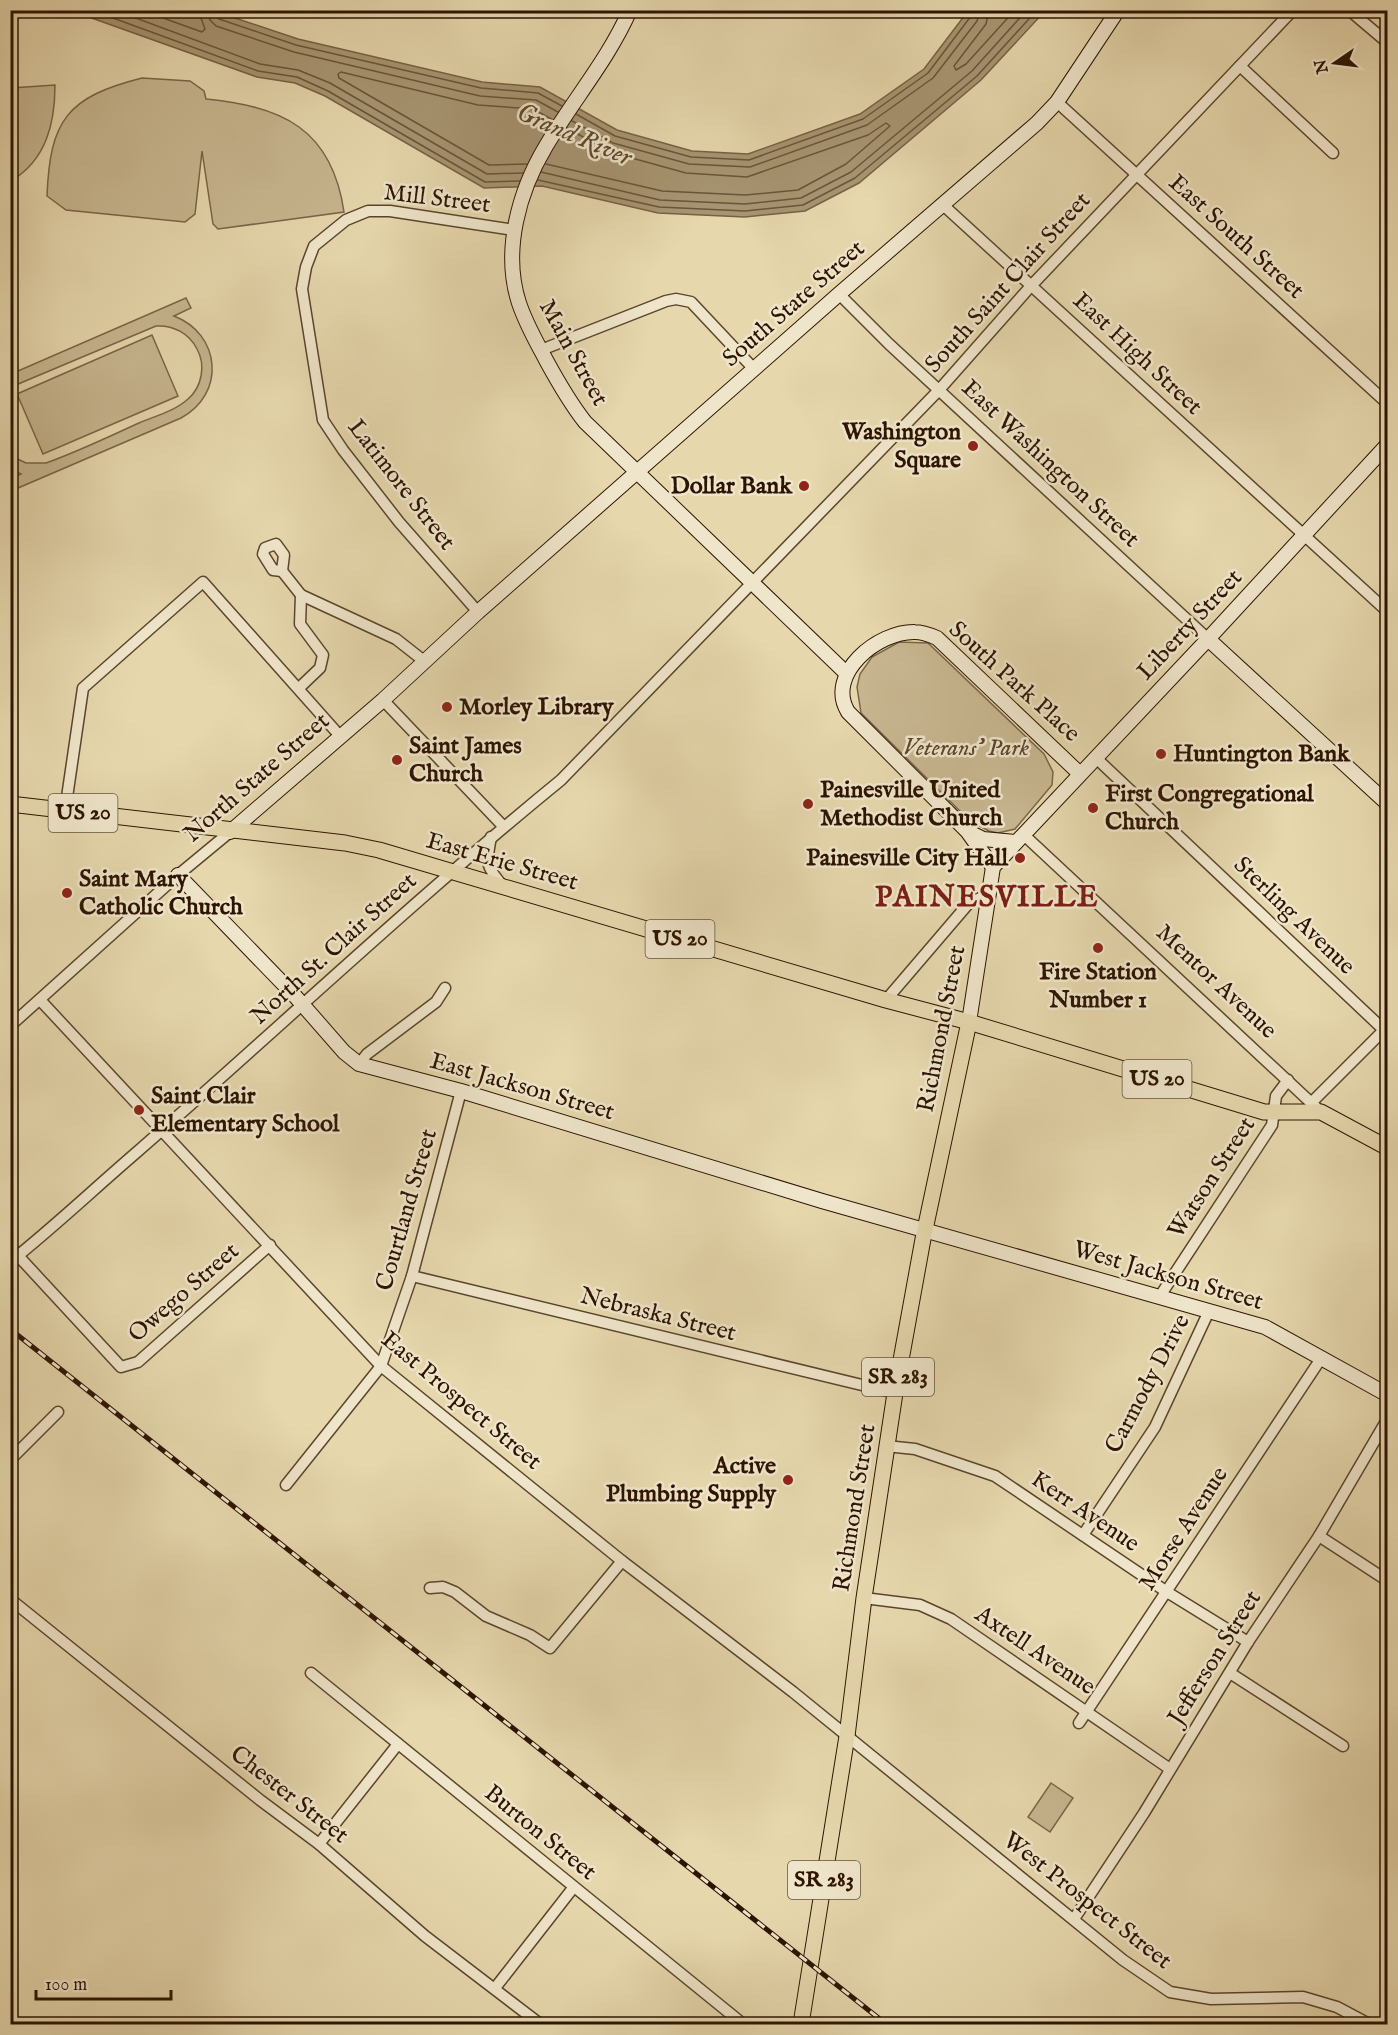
<svg xmlns="http://www.w3.org/2000/svg" width="1398" height="2035" font-family="'IM FELL English',serif">
<style>
.green{fill:#c7b690;stroke:#7a6548;stroke-width:1.5}
.water{fill:#a79572;stroke:#766144;stroke-width:1.5}
.lines{fill:none;stroke-linecap:round;stroke-linejoin:round}
.shore{stroke:#6a5439;stroke-width:1.5}
.street-casing{stroke:#5b452b;stroke-width:13}
.secondary-casing{stroke:#2d1400;stroke-width:16}
.primary-casing{stroke:#2d1400;stroke-width:17}
.street{stroke:#efe5ca;stroke-width:10}
.secondary{stroke:#efe5ca;stroke-width:14}
.primary{stroke:#e6d7ad;stroke-width:15}
.rail-casing{stroke:#2d1400;stroke-width:5}
.rail{stroke:#efe5ca;stroke-width:3;stroke-dasharray:9;stroke-linecap:butt}
.poi-dot{fill:#8f2418;stroke:#efe5ca;stroke-width:2}
.labels{text-anchor:middle;dominant-baseline:central;stroke-width:5;stroke-linejoin:round;paint-order:stroke}
.shield{fill:#efe5ca;stroke:#67533d;stroke-width:1.5}
.shield-label{font-size:22px;font-weight:bold;fill:#2d1400}
.street-label{font-size:24px;fill:#2d1400;stroke:#efe5ca}
.poi-label{font-size:24px;font-weight:bold;fill:#2d1400;stroke:#efe5ca;text-anchor:start}
.park-label{font-size:24px;font-style:italic;fill:#5b452b;stroke:#efe5ca}
.water-label{font-size:26px;font-style:italic;fill:#5e482e;stroke:#efe5ca}
.district-label{font-size:30px;font-weight:bold;letter-spacing:1.5px;fill:#7a1f14;stroke:#efe5ca}
</style>
<rect width="100%" height="100%" fill="#e6d7ad"/>
<filter id="stains"><feTurbulence type="fractalNoise" baseFrequency=".00333" numOctaves="4"/><feColorMatrix values="0 0 0 0 .2 0 0 0 0 .09 0 0 0 0 .02 0 0 0 .5 -.17"/></filter>
<radialGradient id="worn" r=".72"><stop offset=".6" stop-color="#630" stop-opacity="0"/><stop offset="1" stop-color="#630" stop-opacity=".3"/></radialGradient>
<g class="green">
<path d="M142 78 190 81 204 91 206 99C282 106 332 129 344 212L218 229 213 224 202 151 195 214 185 222 66 210 47 196C50 120 67 97 142 78Z"/>
<path d="M55 85C55 124 46 160 11 181V88Z"/>
<path d="M186 298 191 308 174 316C221 334 226 394 181 418L11 491V479L21 474 11 469V456L26 463H46C77 452 108 437 139 423 155 416 175 411 188 399 202 387 206 365 197 349 189 333 173 325 156 326L11 387V374Z"/>
<polygon points="152,335 178,396 43,454 17,394"/>
<polygon points="899,642 928,643 1044,754 1053,772 1052,785 1015,829 998,833 989,831 970,821 861,713 857,687 860,674 872,657"/>
<polygon points="1051,1783 1073,1798 1050,1832 1028,1817"/>
</g>
<polygon class="water" points="72,11 214,11 298,39 482,82 540,87 617,130 692,151 748,154 860,114 924,69 968,11 1045,11 981,80 859,183 805,211 745,217 658,213 542,186 484,188 325,96 295,83 257,77"/>
<g class="lines">
<g class="shore">
<polyline points="91,10 258,71 297,77 328,91 485,182 520,181"/>
<polyline points="114,10 260,64 298,70 330,83 487,174 523,173"/>
<polyline points="141,10 202,32 205,29 198,10"/>
<polyline points="207,10 210,20 216,26 294,52 480,96 536,100 558,112"/>
<polyline points="215,10 219,19 296,45 481,88 538,93 562,106"/>
<polyline points="989,10 986,24 954,66 956,70 966,64 1015,10"/>
<polyline points="576,114 615,136 691,157 749,160 863,119 928,73 971,16 972,10"/>
<polyline points="572,121 613,143 689,164 750,167 867,125 933,78 977,21 980,10"/>
<polyline points="527,164 489,165 339,78 338,74 341,72 478,105 533,109 553,120"/>
<polyline points="546,164 662,191 745,195 798,190 846,164 890,126 886,123 868,135 747,177 686,173 610,152 567,128"/>
<polyline points="541,172 660,200 745,204 801,198 851,172 972,71 1027,10"/>
<polyline points="538,180 659,207 745,211 803,205 855,178 977,76 1037,10"/>
</g>
<g class="street-casing">
<g id="street">
<polyline points="1349,10 1388,43"/>
<polyline points="1240,66 1333,153"/>
<polyline points="1057,102 1388,404"/>
<polyline points="942,204 1388,612"/>
<polyline points="839,294 889,344 1208,639"/>
<polyline points="541,350 666,301 676,299 691,302 754,369"/>
<polygon points="276,544 284,555 282,571 273,570 263,554 265,548"/>
<polyline points="282,571 301,595 396,639 424,661"/>
<polyline points="478,612 399,522 343,450 323,420 302,289 306,267 314,246 346,220 368,211 390,211 514,230"/>
<polyline points="299,688 320,668 323,655 300,624 301,595"/>
<polyline points="383,700 503,826"/>
<polyline points="1096,758 1384,1030"/>
<polyline points="65,811 83,688 203,582 340,736"/>
<polyline points="1024,835 1321,1112"/>
<path d="M491 837C486 862 485 866 503 886"/>
<polyline points="886,1000 969,903 989,894"/>
<polyline points="41,1001 381,1366 622,1561 793,1692 1123,1960 1170,1992 1211,1999 1303,1997 1337,2007 1369,2024"/>
<polyline points="10,1026 178,875 230,832"/>
<polyline points="359,1064 367,1054 436,1002 445,988"/>
<polyline points="1312,1102 1388,1026"/>
<polyline points="10,1247 121,1367 138,1362 270,1245"/>
<path d="M10 1262C54 1227 95 1188 137 1152 279 1028 415 899 561 780L939 390 1030 287 1293 10"/>
<polyline points="412,1276 895,1393"/>
<polyline points="1160,1296 1272,1125 1276,1096 1288,1080"/>
<polyline points="886,1446 915,1449 995,1476 1167,1592 1248,1642"/>
<polyline points="10,1460 58,1412"/>
<polyline points="286,1485 381,1366 412,1276 461,1091"/>
<polyline points="1083,1535 1155,1427 1209,1311"/>
<polyline points="1319,1536 1388,1581"/>
<polyline points="430,1588 443,1587 455,1592 486,1616 530,1635 550,1648 622,1561"/>
<polyline points="864,1598 920,1605 951,1619 1170,1769"/>
<polyline points="10,1599 260,1800 319,1844 425,1936 540,2024"/>
<polyline points="311,1673 743,2024"/>
<polyline points="1230,1673 1343,1746"/>
<polyline points="1079,1723 1322,1357"/>
<polyline points="319,1844 398,1744"/>
<polyline points="1074,1919 1144,1813 1248,1642 1319,1536 1388,1418"/>
<polyline points="495,1988 573,1888"/>
</g>
</g>
<g class="secondary-casing">
<g id="secondary">
<path d="M630 10C608 60 573 100 546 146 519 191 502 251 519 303 526 324 536 341 546 360 558 382 570 403 585 422L846 673"/>
<polyline points="1208,639 1388,804"/>
<polyline points="230,832 383,700 478,612 839,294 1037,123 1057,102 1118,10"/>
<polyline points="969,832 983,839 1015,842"/>
<path d="M993 867 967 831 848 712C825 674 878 631 915 632 923 632 930 635 937 638L1079 773"/>
<polyline points="178,875 295,996 344,1052 359,1064 461,1091 822,1201 1265,1327 1388,1395"/>
<polyline points="969,1022 993,867 1208,639 1388,444"/>
</g>
</g>
<g class="primary-casing">
<g id="primary">
<polyline points="10,804 345,843 379,850 886,1000 969,1022 1264,1112 1321,1112 1388,1148"/>
<polyline points="801,2024 847,1736 864,1598 895,1393 923,1239 969,1022"/>
</g>
</g>
<use href="#street" class="street"/>
<use href="#secondary" class="secondary"/>
<use href="#primary" class="primary"/>
<g class="rail-casing">
<polyline id="rail" points="10,1329 886,2024"/>
</g>
<use href="#rail" class="rail"/>
</g>
<g class="poi-dot">
<circle cx="973" cy="446" r="6"/>
<circle cx="804" cy="486" r="6"/>
<circle cx="447" cy="707" r="6"/>
<circle cx="1161" cy="754" r="6"/>
<circle cx="397" cy="760" r="6"/>
<circle cx="808" cy="804" r="6"/>
<circle cx="1093" cy="808" r="6"/>
<circle cx="1020" cy="858" r="6"/>
<circle cx="67" cy="893" r="6"/>
<circle cx="1098" cy="948" r="6"/>
<circle cx="139" cy="1110" r="6"/>
<circle cx="788" cy="1480" r="6"/>
</g>
<g class="labels">
<g class="shield">
<rect x="48.5" y="794" width="69" height="38" rx="4.5"/>
<rect x="645.5" y="920" width="69" height="38" rx="4.5"/>
<rect x="1122.5" y="1060" width="69" height="38" rx="4.5"/>
<rect x="862" y="1358" width="72" height="38" rx="4.5"/>
<rect x="788" y="1861" width="72" height="38" rx="4.5"/>
</g>
<g class="shield-label">
<text x="83" y="813">US 20</text>
<text x="680" y="939">US 20</text>
<text x="1157" y="1079">US 20</text>
<text x="898" y="1377">SR 283</text>
<text x="824" y="1880">SR 283</text>
</g>
<g class="street-label">
<text transform="translate(437 199) rotate(7)">Mill Street</text>
<text transform="translate(1236 237) rotate(42)">East South Street</text>
<text transform="translate(1008 283) rotate(-48)">South Saint Clair Street</text>
<text transform="translate(794 304) rotate(-41)">South State Street</text>
<text transform="translate(573 353) rotate(61)">Main Street</text>
<text transform="translate(1137 354) rotate(43)">East High Street</text>
<text transform="translate(1050 464) rotate(43)">East Washington Street</text>
<text transform="translate(401 485) rotate(52)">Latimore Street</text>
<text transform="translate(1190 625) rotate(-47)">Liberty Street</text>
<text transform="translate(1014 682) rotate(42)">South Park Place</text>
<text transform="translate(257 778) rotate(-41)">North State Street</text>
<text transform="translate(502 862) rotate(16)">East Erie Street</text>
<text transform="translate(1294 916) rotate(44)">Sterling Avenue</text>
<text transform="translate(334 949) rotate(-42)">North St. Clair Street</text>
<text transform="translate(1216 982) rotate(43)">Mentor Avenue</text>
<text transform="translate(942 1029) rotate(-79)">Richmond Street</text>
<text transform="translate(522 1087) rotate(16)">East Jackson Street</text>
<text transform="translate(1212 1178) rotate(-57)">Watson Street</text>
<text transform="translate(407 1210) rotate(-74)">Courtland Street</text>
<text transform="translate(1168 1276) rotate(16)">West Jackson Street</text>
<text transform="translate(184 1293) rotate(-41)">Owego Street</text>
<text transform="translate(658 1315) rotate(14)">Nebraska Street</text>
<text transform="translate(1148 1384) rotate(-62)">Carmody Drive</text>
<text transform="translate(461 1401) rotate(40)">East Prospect Street</text>
<text transform="translate(855 1508) rotate(-81)">Richmond Street</text>
<text transform="translate(1085 1512) rotate(34)">Kerr Avenue</text>
<text transform="translate(1184 1529) rotate(-57)">Morse Avenue</text>
<text transform="translate(1035 1651) rotate(34)">Axtell Avenue</text>
<text transform="translate(1215 1658) rotate(-58)">Jefferson Street</text>
<text transform="translate(289 1795) rotate(38)">Chester Street</text>
<text transform="translate(540 1833) rotate(39)">Burton Street</text>
<text transform="translate(1087 1901) rotate(38)">West Prospect Street</text>
</g>
<g class="poi-label">
<text x="961" y="432" text-anchor="end">Washington<tspan x="961" dy="28">Square</tspan></text>
<text x="792" y="486" text-anchor="end">Dollar Bank</text>
<text x="459" y="707">Morley Library</text>
<text x="409" y="746">Saint James<tspan x="409" dy="28">Church</tspan></text>
<text x="1173" y="754">Huntington Bank</text>
<text x="820" y="790">Painesville United<tspan x="820" dy="28">Methodist Church</tspan></text>
<text x="1105" y="794">First Congregational<tspan x="1105" dy="28">Church</tspan></text>
<text x="1008" y="858" text-anchor="end">Painesville City Hall</text>
<text x="79" y="879">Saint Mary<tspan x="79" dy="28">Catholic Church</tspan></text>
<text x="1098" y="972" text-anchor="middle">Fire Station<tspan x="1098" dy="28">Number 1</tspan></text>
<text x="151" y="1096">Saint Clair<tspan x="151" dy="28">Elementary School</tspan></text>
<text x="776" y="1466" text-anchor="end">Active<tspan x="776" dy="28">Plumbing Supply</tspan></text>
</g>
<g class="park-label">
<text x="966" y="748">Veterans' Park</text>
</g>
<g class="water-label">
<text transform="translate(574 135) rotate(23)">Grand River</text>
</g>
<g class="district-label">
<text x="987" y="898">PAINESVILLE</text>
</g>
</g>
<rect width="1398" height="2035" fill="none" stroke="#e6d7ad" stroke-width="36"/>
<rect x="12" y="12" width="1374" height="2011" fill="none" stroke="#2d1400" stroke-width="3"/>
<rect x="18" y="18" width="1362" height="1999" fill="none" stroke="#2d1400" stroke-width="1.5"/>
<g transform="translate(1335 63) rotate(256)" stroke="#efe5ca" stroke-width="4.5" paint-order="stroke">
<path d="M0-4.5L10 22L0 15L-10 22Z" fill="#2d1400"/>
<text y="-9" font-size="16" font-weight="bold" text-anchor="middle" fill="#2d1400">N</text>
</g>
<path d="M36 1990v9h135v-9" fill="none" stroke="#2d1400" stroke-width="3"/>
<text x="45" y="1990" font-size="18" fill="#2d1400" stroke="#efe5ca" stroke-width="4.5" paint-order="stroke">100 m</text>
<rect width="100%" height="100%" filter="url(#stains)"/>
<rect width="100%" height="100%" fill="url(#worn)"/>
</svg>
